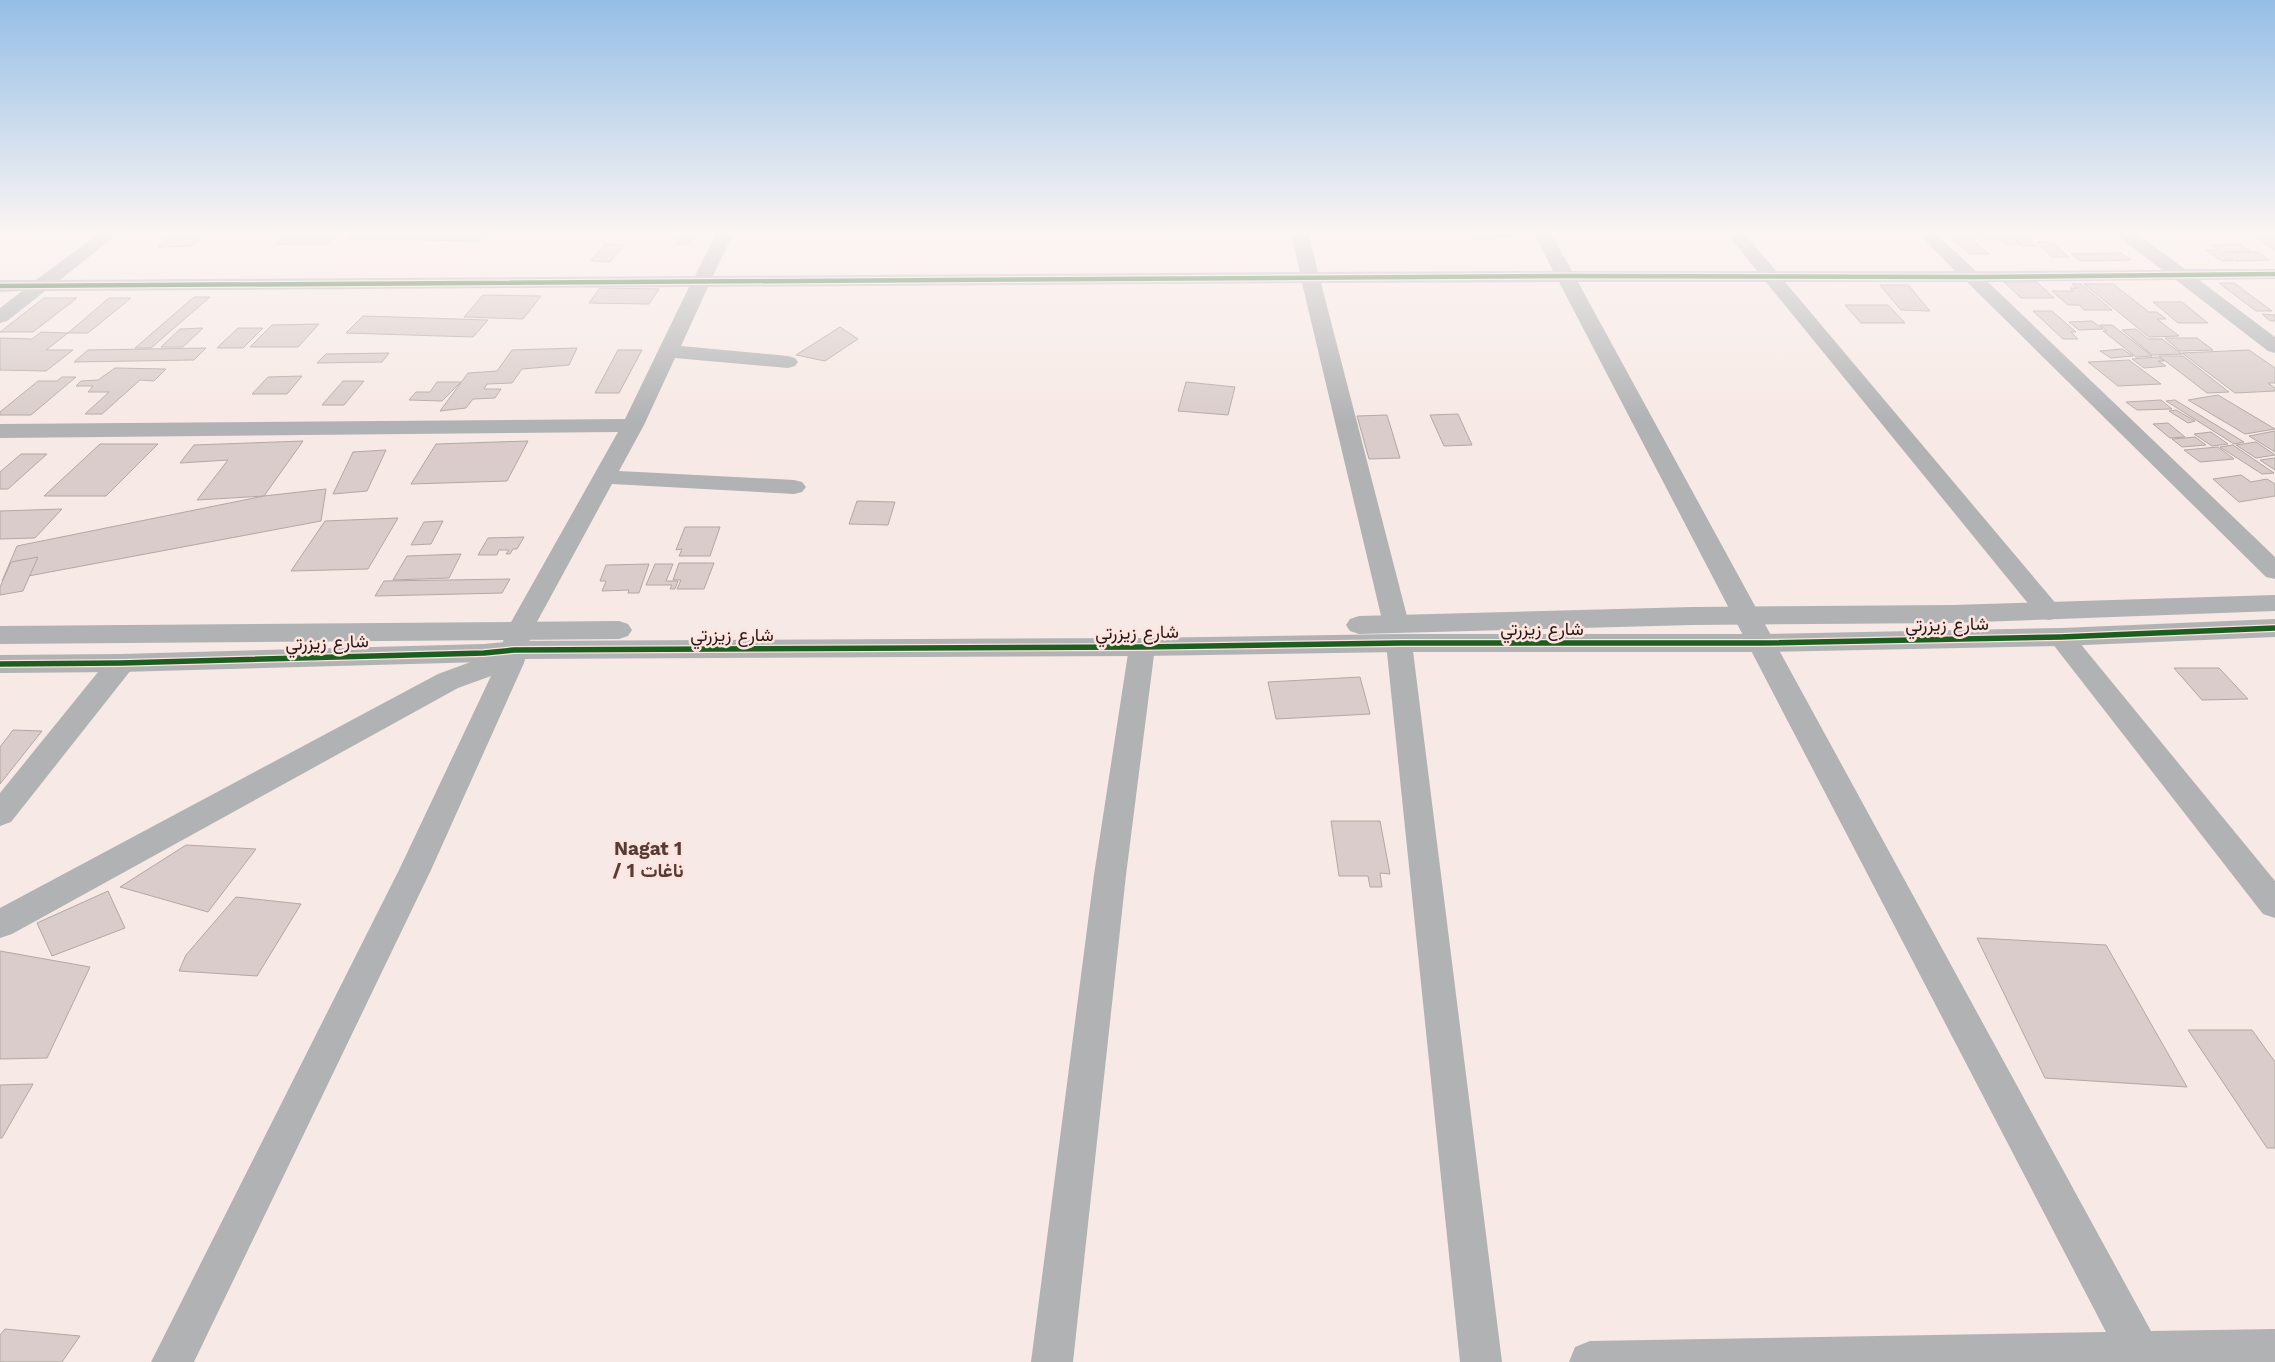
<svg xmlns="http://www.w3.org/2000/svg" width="2275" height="1362" font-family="'Work Sans',Vazirmatn,sans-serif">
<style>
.building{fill:#d9ccca;stroke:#b3a8a5}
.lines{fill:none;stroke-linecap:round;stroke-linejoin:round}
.minor{fill:#b1b2b4;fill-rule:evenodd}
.tertiary{fill:#b1b2b4;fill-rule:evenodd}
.cycleway-far1-casing{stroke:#fee4de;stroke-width:7}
.cycleway-casing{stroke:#fee4de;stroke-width:8}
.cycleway-far1{stroke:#1b5e20;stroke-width:4.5}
.cycleway{stroke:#1b5e20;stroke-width:5.5}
.labels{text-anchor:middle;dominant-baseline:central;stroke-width:5;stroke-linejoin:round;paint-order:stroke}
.street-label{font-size:18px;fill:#231816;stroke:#fee4de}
.neighbourhood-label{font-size:19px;font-weight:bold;fill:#553c37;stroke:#fee4de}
</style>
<rect width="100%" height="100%" fill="#f7e9e5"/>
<g class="building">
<polygon points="40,232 86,232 84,233 37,234"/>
<polygon points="207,232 192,246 158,247 174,233"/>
<polygon points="289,232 340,232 328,244 276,244"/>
<polygon points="357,232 488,232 479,241 349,239"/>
<polygon points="685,232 699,232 689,244 675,244"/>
<polygon points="1159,232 1204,232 1203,236 1160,236"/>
<polygon points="1471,232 1511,232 1515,236 1475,239"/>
<polygon points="1947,232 1993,232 2000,238 1981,238 1977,234 1951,235"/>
<polygon points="2009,232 2022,232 2037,246 2023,246"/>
<polygon points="2074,232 2102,232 2106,235 2080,236"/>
<polygon points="2149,232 2168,232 2172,235 2152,235"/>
<polygon points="2272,232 2275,234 2275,250 2249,233"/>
<polygon points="1949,236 1968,236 1989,254 1970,254"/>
<polygon points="2001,239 2015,239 2021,245 2007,245"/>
<polygon points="2037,242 2052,243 2069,257 2052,257"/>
<polygon points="605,244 624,245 610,262 591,261"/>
<polygon points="2239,244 2250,251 2223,252 2212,245"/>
<polygon points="2206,250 2217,250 2233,261 2222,261"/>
<polygon points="2224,252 2258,252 2269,260 2236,261"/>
<polygon points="2121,253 2131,260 2081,261 2071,254"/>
<polygon points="2004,282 2037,282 2054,298 2021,298"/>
<polygon points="2219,283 2234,283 2272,311 2256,311"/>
<polygon points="2072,284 2081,284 2112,310 2084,310 2079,305 2068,305 2052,291 2073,291 2070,288 2077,288"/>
<polygon points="2084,284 2113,284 2149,312 2157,312 2166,319 2157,319 2179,336 2149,337"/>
<polygon points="1880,285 1908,285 1930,311 1901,310"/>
<polygon points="600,288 659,289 649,304 589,303"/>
<polygon points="483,295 541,296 523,319 464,317"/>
<polygon points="194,297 210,297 151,348 135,348"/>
<polygon points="44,298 77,298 33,332 0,332"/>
<polygon points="109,298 131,298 88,333 68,333"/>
<polygon points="2153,302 2182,302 2208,323 2178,323"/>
<polygon points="1845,305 1888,305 1905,323 1861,323"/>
<polygon points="2033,311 2052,311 2076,332 2071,332 2078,339 2063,339"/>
<polygon points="2262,314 2275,315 2275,321 2270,321"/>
<polygon points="363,316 488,320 473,337 346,333"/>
<polygon points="2092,321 2103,329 2079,330 2069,322"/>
<polygon points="319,324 298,347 250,347 272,325"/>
<polygon points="2100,325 2112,325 2152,356 2136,357 2103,331 2107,331"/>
<polygon points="840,327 858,339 825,361 796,355"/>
<polygon points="203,328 183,347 161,347 180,329"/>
<polygon points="238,328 263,328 243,348 217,348"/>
<polygon points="2136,329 2148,339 2162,339 2182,354 2152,355 2122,330"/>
<polygon points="41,332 68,333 46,350 73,350 46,371 0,370 0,338 32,339"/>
<polygon points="2165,338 2197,338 2213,350 2180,351"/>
<polygon points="206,348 194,360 74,362 88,350"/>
<polygon points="577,348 569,365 522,369 512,383 487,384 484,389 501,389 495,398 473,399 466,408 440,411 468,373 497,371 512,350"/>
<polygon points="2122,349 2133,356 2111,358 2100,351"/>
<polygon points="618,350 642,350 619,393 595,393"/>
<polygon points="2249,350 2275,368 2275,383 2268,383 2275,388 2275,391 2235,393 2182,353"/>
<polygon points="389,353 382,362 317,363 326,354"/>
<polygon points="2159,356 2183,356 2229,392 2207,393"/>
<polygon points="2158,357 2164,361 2158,361 2166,366 2144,368 2132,359"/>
<polygon points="2129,360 2161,384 2118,386 2088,362"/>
<polygon points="115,368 166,369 154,381 140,380 102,414 85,414 109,392 88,392 93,386 76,386 81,381 98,380"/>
<polygon points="302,376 287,394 252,394 268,377"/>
<polygon points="62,377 76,377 31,415 0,415 0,412 38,381 57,381"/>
<polygon points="343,381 364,381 344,405 322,405"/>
<polygon points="437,382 461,382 442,401 409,400 416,392 430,392"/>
<polygon points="1186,382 1235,387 1228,415 1178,411"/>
<polygon points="2218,395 2275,429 2245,434 2188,400"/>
<polygon points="2161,400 2172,409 2137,410 2126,402"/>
<polygon points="2175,400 2244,442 2234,444 2166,401"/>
<polygon points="2176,410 2195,421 2188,423 2169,411"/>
<polygon points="1458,414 1472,445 1444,446 1430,415"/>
<polygon points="1387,415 1400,458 1369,459 1357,416"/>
<polygon points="2168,423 2185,437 2170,438 2153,424"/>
<polygon points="2275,431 2275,452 2249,436"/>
<polygon points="2211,432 2228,444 2212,446 2194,434"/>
<polygon points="2195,437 2206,445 2182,447 2172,439"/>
<polygon points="303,441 264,496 197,500 228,460 180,463 194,445"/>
<polygon points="528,441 507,481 411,484 436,444"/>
<polygon points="2256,442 2275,455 2256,458 2236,445"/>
<polygon points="100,444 158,444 106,496 44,496"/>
<polygon points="2233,445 2274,473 2262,474 2220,447"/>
<polygon points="2218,447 2234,459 2200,462 2184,450"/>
<polygon points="386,450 367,491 333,494 353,452"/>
<polygon points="21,454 47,454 8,489 0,489 0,472"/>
<polygon points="2275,458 2275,470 2260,460"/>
<polygon points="2241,475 2251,482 2267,479 2275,484 2275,496 2239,502 2213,479"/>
<polygon points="326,489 321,521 2,581 17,546 264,496"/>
<polygon points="857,501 895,502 888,525 849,524"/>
<polygon points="62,509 35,538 0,539 0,511"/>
<polygon points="398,518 368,569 291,571 325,521"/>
<polygon points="443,521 431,544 411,545 424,522"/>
<polygon points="685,527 720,527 710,556 679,556 682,549 676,550"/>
<polygon points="524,537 517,549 513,549 510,554 506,554 509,550 499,550 497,555 478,555 488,538"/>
<polygon points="461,554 449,578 393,580 407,556"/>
<polygon points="38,557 23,591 0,595 0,587 11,562"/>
<polygon points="679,563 714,563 704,589 677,589 681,580 673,580"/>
<polygon points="649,564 639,593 628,593 629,590 602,591 606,581 600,581 606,565"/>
<polygon points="655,564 673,564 666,581 678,581 675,589 670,589 672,585 646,585"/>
<polygon points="510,579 502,593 375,596 384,581"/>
<polygon points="2174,668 2219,668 2248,699 2202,700"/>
<polygon points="1360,677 1370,714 1276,719 1268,682"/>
<polygon points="13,730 42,731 0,784 0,747"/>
<polygon points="1331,821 1380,821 1390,874 1380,873 1382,887 1370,887 1368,876 1339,876"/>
<polygon points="186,845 256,849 208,912 120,887"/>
<polygon points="108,891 125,928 52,956 37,923"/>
<polygon points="236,897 301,904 257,976 179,971 186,955"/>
<polygon points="1977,938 2106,945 2187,1087 2045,1078"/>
<polygon points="0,951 90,967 47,1058 0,1059"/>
<polygon points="2188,1030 2252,1030 2275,1062 2275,1148 2267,1148"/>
<polygon points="33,1084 2,1138 0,1138 0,1085"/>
<polygon points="5,1329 80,1336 62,1362 0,1362 0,1335"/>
</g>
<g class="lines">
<g class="minor">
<polygon points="101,232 120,232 60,280 695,276 717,232 734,232 713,276 1300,272 1291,232 1308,232 1318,272 1553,271 1534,232 1550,232 1572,271 1757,271 1726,232 1743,232 1776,271 1955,271 1917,232 1934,232 1976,271 2162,270 2118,236 2116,232 2134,232 2185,269 2275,269 2275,279 2199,280 2275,337 2275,353 2268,351 2176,280 1988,282 2275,557 2275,579 2266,577 1967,282 1785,282 2058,606 2062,612 2058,618 2049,620 2040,618 1766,282 1578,282 2151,1331 2275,1329 2275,1362 1569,1362 1575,1347 1590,1341 2106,1332 1559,282 1321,283 1409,624 1405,630 1396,633 1387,630 1383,624 1302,283 708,287 681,346 788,356 795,358 798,362 795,366 788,368 675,358 644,425 619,471 794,480 802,482 806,487 802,492 794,494 612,484 532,631 524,663 431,870 194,1362 151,1362 399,870 491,676 458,688 12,934 0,938 0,908 438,674 476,660 499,656 506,631 618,432 0,438 0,424 625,419 689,287 45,291 7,321 0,323 0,308 22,291 0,292 0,280 36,280"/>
<polygon points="2061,628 2070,631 2275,881 2275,918 2263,914 2052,643 2048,637 2052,631"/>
<polygon points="1399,634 1408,637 1412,643 1502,1362 1460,1362 1386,643 1390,637"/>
<polygon points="1142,638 1151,641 1155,647 1126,875 1073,1362 1031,1362 1094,875 1129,647 1133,641"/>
<polygon points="121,654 131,656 135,663 131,670 11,822 0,826 0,793 111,656"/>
</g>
<g class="tertiary">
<polygon points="2275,595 2275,611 1952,623 1692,625 1359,634 1350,631 1346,625 1350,619 1359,616 1692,607 1952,605"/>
<polygon points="2275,619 2275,637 2061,646 1762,652 1399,652 1142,656 514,659 484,662 121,672 0,673 0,655 121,654 484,644 514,641 1142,638 1399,634 1762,634 2061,628"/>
<polygon points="619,621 628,624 632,630 628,636 619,639 0,644 0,626"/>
</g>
<g class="cycleway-far1-casing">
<polyline id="cycleway-far1" points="0,286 1566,276 1974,277 2275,274"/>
</g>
<g class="cycleway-casing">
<polyline id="cycleway" points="0,664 121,663 484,653 514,650 1142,647 1399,643 1762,643 2061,637 2275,628"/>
</g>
<use href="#cycleway-far1" class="cycleway-far1"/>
<use href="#cycleway" class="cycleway"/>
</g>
<linearGradient id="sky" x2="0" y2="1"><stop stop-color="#95bee6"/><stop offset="0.55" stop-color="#fbf5f3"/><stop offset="1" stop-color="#fbf5f3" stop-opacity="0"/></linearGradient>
<rect width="2275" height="422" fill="url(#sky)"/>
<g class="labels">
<g class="street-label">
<text transform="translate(1947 624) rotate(-1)">شارع زيزرتي</text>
<text x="1542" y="628">شارع زيزرتي</text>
<text transform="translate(1137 632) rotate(-1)">شارع زيزرتي</text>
<text x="732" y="634">شارع زيزرتي</text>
<text transform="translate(327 642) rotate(-2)">شارع زيزرتي</text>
</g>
<g class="neighbourhood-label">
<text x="648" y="848">Nagat 1<tspan x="648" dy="22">/ ناغات 1</tspan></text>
</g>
</g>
</svg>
